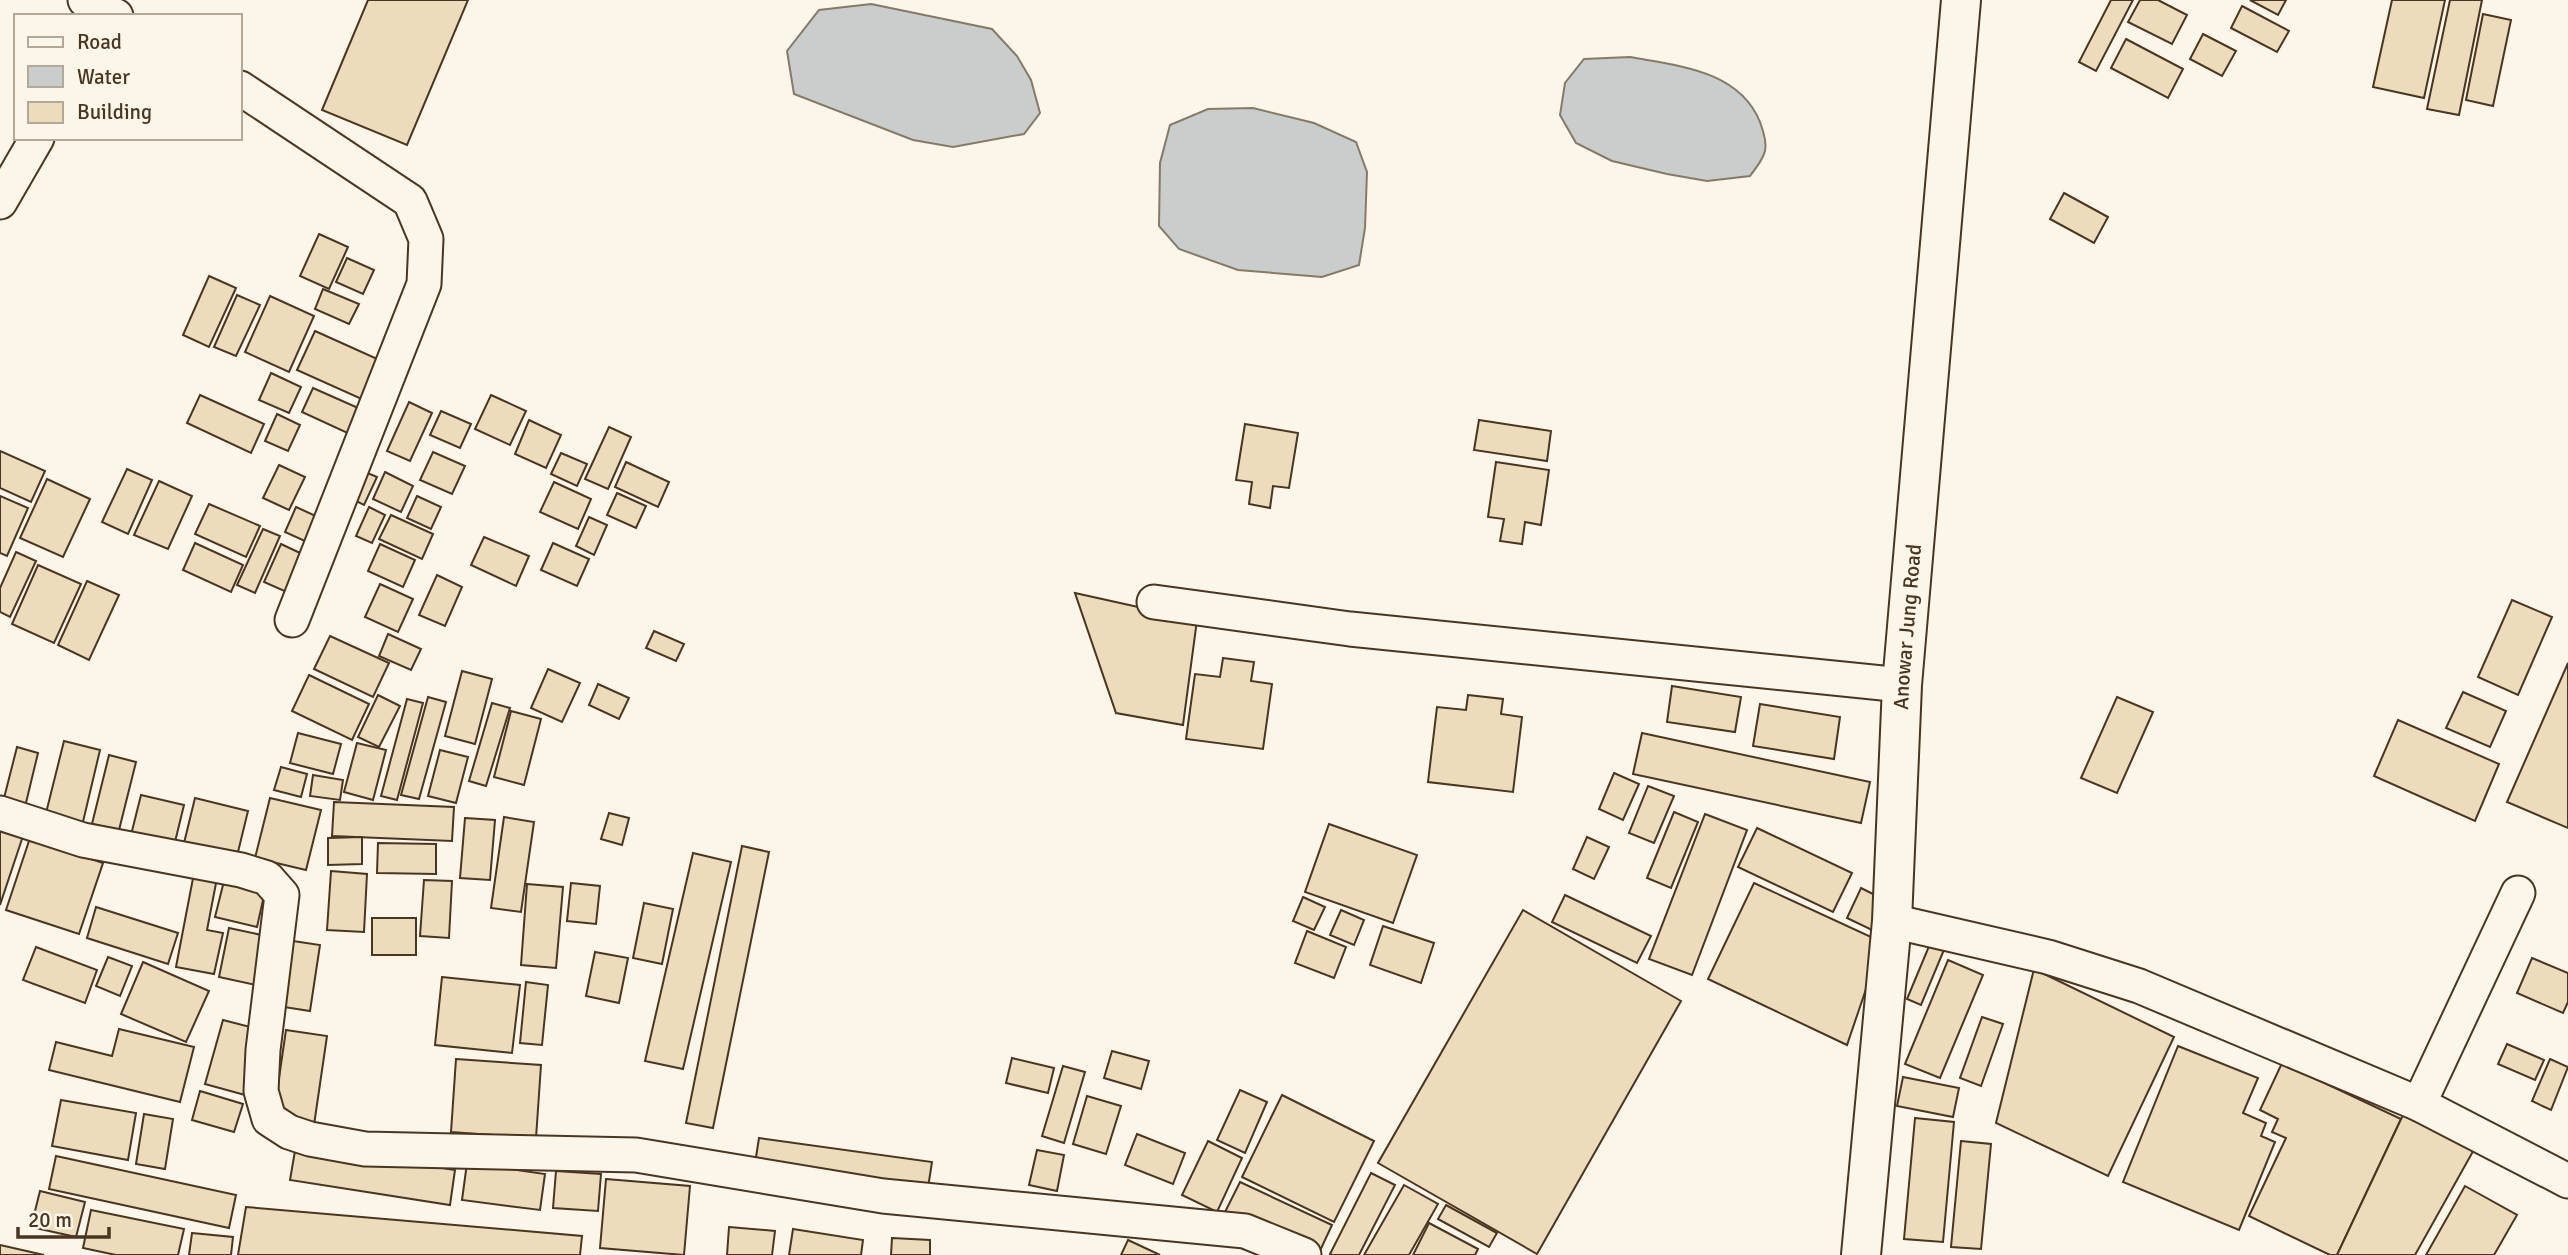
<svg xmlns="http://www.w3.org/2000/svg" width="2568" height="1255" font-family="Signika,sans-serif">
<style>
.water{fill:#c9cecd;stroke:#887966;stroke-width:2}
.building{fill:#ecdcbc;stroke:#4a3520;stroke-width:2}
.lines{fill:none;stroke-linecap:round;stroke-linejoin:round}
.minor-casing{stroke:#4a3520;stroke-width:37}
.highway-casing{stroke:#4a3520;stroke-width:42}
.minor{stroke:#fbf6e9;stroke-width:33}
.highway{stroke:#fbf6e9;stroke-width:38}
.labels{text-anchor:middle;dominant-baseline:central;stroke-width:5;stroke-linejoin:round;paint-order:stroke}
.street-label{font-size:21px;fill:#4a3520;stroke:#fbf6e9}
</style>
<rect width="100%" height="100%" fill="#fbf6e9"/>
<g class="water">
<polygon points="871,4 992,29 1017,56 1031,80 1040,113 1024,134 953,147 913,140 794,94 787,51 819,10"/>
<path d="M1630 57C1678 66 1739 70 1760 122 1770 149 1767 153 1750 176L1707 181 1667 174 1612 161 1576 143 1560 115 1565 83 1584 59Z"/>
<polygon points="1253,108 1314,123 1356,142 1367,172 1365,228 1359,265 1322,277 1238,270 1179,249 1159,226 1160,163 1170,125 1208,109"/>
</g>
<g class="building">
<polygon points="368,0 468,0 407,145 322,110"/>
<polygon points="2111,0 2133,0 2096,71 2079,62"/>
<polygon points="2140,0 2158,0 2187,15 2172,44 2128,22"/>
<polygon points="2250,0 2286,0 2278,15"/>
<polygon points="2392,0 2445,0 2424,98 2373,87"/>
<polygon points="2450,0 2482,0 2459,115 2427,109"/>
<polygon points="2242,6 2289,31 2277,52 2231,28"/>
<polygon points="2483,14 2511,20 2493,106 2466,100"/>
<polygon points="2203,34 2236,51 2222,76 2190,59"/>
<polygon points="2126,39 2183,69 2168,98 2111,68"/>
<polygon points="2064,193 2108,217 2094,243 2050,219"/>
<polygon points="319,234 348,247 329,289 300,276"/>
<polygon points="347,258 374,270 363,294 336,282"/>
<polygon points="209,276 236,288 209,347 183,335"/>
<polygon points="323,289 359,304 349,324 315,309"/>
<polygon points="237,295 260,305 236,356 214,347"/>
<polygon points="270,296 314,316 289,372 245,352"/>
<polygon points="315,331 384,362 366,401 297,370"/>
<polygon points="271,373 301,387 289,413 259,400"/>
<polygon points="313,388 365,411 354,436 302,412"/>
<polygon points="200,395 264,424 251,453 187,423"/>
<polygon points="491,395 526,411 510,445 475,429"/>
<polygon points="409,402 432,413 410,461 387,451"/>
<polygon points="441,411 471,424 460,448 430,435"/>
<polygon points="277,414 300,425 288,451 265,441"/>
<polygon points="529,420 561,435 546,468 515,454"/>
<polygon points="1479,420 1551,431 1547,461 1474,450"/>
<polygon points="1245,424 1298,433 1289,488 1273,486 1270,508 1249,504 1252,482 1236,480"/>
<polygon points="609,427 631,437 608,489 585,479"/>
<polygon points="0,451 45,471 31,502 0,488"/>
<polygon points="433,452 465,466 452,494 420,480"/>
<polygon points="561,453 587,464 577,486 551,474"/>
<polygon points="626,462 669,482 658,507 615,487"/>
<polygon points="1496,462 1549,470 1541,525 1525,522 1522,544 1500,541 1504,519 1488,517"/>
<polygon points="279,465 305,477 289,510 263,498"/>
<polygon points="356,468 377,477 364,505 344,495"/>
<polygon points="127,469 152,480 128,534 102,522"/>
<polygon points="385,472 413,486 401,512 373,499"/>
<polygon points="47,479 90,499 63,557 20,538"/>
<polygon points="159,481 192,496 168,549 134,535"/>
<polygon points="554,482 591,499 578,529 540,512"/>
<polygon points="617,493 646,506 636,528 607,515"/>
<polygon points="0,496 28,508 7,556 0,553"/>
<polygon points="417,496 441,507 431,529 407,518"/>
<polygon points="209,504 260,526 246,557 195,534"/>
<polygon points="296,507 318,517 307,542 285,532"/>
<polygon points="369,507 385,515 372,543 356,536"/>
<polygon points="391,515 433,534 422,559 379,539"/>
<polygon points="589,517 607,525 594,555 576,546"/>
<polygon points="263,529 280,536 255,593 237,585"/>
<polygon points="484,537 529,556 516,586 471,565"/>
<polygon points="195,543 243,565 231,592 183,570"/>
<polygon points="553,543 589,559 577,586 541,570"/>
<polygon points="281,544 315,560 298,597 264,582"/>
<polygon points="380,544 415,560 403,587 368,571"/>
<polygon points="16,552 36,561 10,617 0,612 0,588"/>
<polygon points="38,565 81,584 54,643 12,624"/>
<polygon points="437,575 462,587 445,626 419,615"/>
<polygon points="87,581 119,595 89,660 58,645"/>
<polygon points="380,584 413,599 398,632 365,617"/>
<polygon points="1075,593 1197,620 1183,725 1116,713"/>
<polygon points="2512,600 2552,617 2518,695 2478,677"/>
<polygon points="654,631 684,644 676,661 646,648"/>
<polygon points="388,634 421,649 411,670 379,656"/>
<polygon points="330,636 389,663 373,697 314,669"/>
<polygon points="1223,658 1254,662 1251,681 1272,684 1263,749 1186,739 1195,674 1220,677"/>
<polygon points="2568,663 2568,828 2507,802"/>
<polygon points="548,669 580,683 562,722 531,708"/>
<polygon points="462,671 492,679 475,744 445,736"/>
<polygon points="309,675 369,704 352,740 292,711"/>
<polygon points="598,684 629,698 619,719 589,705"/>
<polygon points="1672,686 1741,697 1735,732 1667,722"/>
<polygon points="2463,692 2506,711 2490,747 2446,728"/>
<polygon points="378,695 400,706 379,747 358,737"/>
<polygon points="1468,695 1503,699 1501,714 1522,717 1513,792 1428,782 1437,707 1466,710"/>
<polygon points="428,697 446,702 419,799 401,795"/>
<polygon points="2117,697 2153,712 2117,793 2081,778"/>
<polygon points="407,699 423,703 397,800 381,796"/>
<polygon points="492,703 510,708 486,786 469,781"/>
<polygon points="1760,704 1840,717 1834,759 1753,746"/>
<polygon points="511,711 541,719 524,785 494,777"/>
<polygon points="2398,720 2499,764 2475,821 2374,776"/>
<polygon points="298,733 341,744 333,774 290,763"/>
<polygon points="1642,733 1870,782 1861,823 1633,774"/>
<polygon points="64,741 100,750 82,826 45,817"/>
<polygon points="357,743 386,750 373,800 344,792"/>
<polygon points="17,747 38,753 24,811 2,806"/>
<polygon points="440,750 468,757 456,803 428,796"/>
<polygon points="109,755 136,762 119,830 92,824"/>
<polygon points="281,767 307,774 301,797 274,790"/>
<polygon points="1614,773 1639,784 1623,820 1599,809"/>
<polygon points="313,775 343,780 340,800 310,796"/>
<polygon points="1648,786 1674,796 1654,843 1629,833"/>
<polygon points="141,795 184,805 173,850 130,839"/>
<polygon points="195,798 248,811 237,856 184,843"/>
<polygon points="270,798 321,810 306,870 255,858"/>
<polygon points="334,802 454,807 452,841 332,836"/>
<polygon points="1674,812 1698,822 1671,888 1647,878"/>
<polygon points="609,813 629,818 622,845 601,839"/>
<polygon points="1705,814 1747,830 1692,975 1649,959"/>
<polygon points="504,817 534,822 521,912 491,908"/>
<polygon points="465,818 495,820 490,880 460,878"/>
<polygon points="1329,824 1417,855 1393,923 1305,892"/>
<polygon points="0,825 24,833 0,905"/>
<polygon points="1757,828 1852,873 1833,912 1738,867"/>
<polygon points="362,837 362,864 328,865 328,838"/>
<polygon points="1587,837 1609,847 1594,879 1573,869"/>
<polygon points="30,838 103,863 79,934 6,910"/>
<polygon points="378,843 436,844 436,874 377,873"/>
<polygon points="742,846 769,852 713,1128 686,1123"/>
<polygon points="693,853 731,862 683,1069 645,1061"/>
<polygon points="331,871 367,874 364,932 327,930"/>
<polygon points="194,873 217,878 207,930 223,933 214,974 176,967"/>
<polygon points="424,880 452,881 449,938 420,936"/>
<polygon points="224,881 265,891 257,927 215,917"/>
<polygon points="571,883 600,886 596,924 567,921"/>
<polygon points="1754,883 1882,942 1847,1045 1708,979"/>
<polygon points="527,884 563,887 556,968 521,965"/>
<polygon points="1861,888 1887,901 1872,930 1847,918"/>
<polygon points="1565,895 1651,936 1637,963 1552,922"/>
<polygon points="1303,897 1325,907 1314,930 1293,921"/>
<polygon points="644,903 673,909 662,964 633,958"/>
<polygon points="96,907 178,933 168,964 87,938"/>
<polygon points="1341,910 1364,920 1354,945 1330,935"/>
<polygon points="1523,910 1681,1001 1537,1254 1378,1163"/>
<rect x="372" y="918" width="44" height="37"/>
<polygon points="1383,926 1434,943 1421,983 1370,965"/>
<polygon points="229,928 271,937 261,986 219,977"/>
<polygon points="1307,931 1346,947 1334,978 1295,963"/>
<polygon points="1932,939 1946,945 1921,1005 1907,999"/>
<polygon points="293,941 320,945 310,1011 284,1007"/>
<polygon points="36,947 97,970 85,1003 23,980"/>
<polygon points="595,952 628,958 619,1003 586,996"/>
<polygon points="108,957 132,966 120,996 96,986"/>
<polygon points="2532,958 2568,973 2568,1002 2563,1013 2517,993"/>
<polygon points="1948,960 1983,975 1940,1078 1905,1064"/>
<polygon points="143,962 209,991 186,1042 121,1014"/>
<polygon points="2034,969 2174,1037 2108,1176 1996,1123"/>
<polygon points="442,977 520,985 512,1053 435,1045"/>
<polygon points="526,982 548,985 542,1045 520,1043"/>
<polygon points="1982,1017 2003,1024 1981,1086 1960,1078"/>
<polygon points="223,1020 262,1030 245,1095 205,1084"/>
<polygon points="119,1029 194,1047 180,1102 49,1070 56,1042 112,1056"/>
<polygon points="286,1030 327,1036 314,1125 273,1119"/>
<polygon points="2507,1044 2544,1060 2535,1080 2498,1064"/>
<polygon points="2178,1046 2258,1078 2243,1113 2266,1123 2261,1136 2275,1142 2239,1230 2123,1182"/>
<polygon points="1112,1051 1149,1061 1141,1089 1104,1078"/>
<polygon points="1012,1058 1054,1068 1048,1093 1006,1083"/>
<polygon points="456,1059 541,1065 536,1138 451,1132"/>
<polygon points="2550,1059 2568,1067 2551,1110 2532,1101"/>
<polygon points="2282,1063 2401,1119 2337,1255 2330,1255 2249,1216 2286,1138 2272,1132 2278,1119 2260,1110"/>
<polygon points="1063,1066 1085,1072 1064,1143 1042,1136"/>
<polygon points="1903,1077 1959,1088 1953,1117 1897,1106"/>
<polygon points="1240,1090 1267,1102 1245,1153 1217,1140"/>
<polygon points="200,1091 243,1104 234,1132 192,1120"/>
<polygon points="1282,1095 1374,1141 1334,1222 1242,1177"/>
<polygon points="1087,1096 1121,1106 1106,1154 1073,1144"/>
<polygon points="61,1100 136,1113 128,1160 52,1146"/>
<polygon points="144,1114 173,1119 165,1169 136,1164"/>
<polygon points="2403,1115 2476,1146 2415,1255 2337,1255"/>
<polygon points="1915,1118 1954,1122 1943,1242 1904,1239"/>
<polygon points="1137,1134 1185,1153 1173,1184 1125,1165"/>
<polygon points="759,1138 932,1162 927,1194 754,1170"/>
<polygon points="1208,1141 1242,1158 1217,1212 1182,1195"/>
<polygon points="1961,1141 1991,1144 1981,1249 1951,1247"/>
<polygon points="296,1145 455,1170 450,1205 290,1180"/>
<polygon points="1037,1150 1064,1155 1057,1191 1029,1185"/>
<polygon points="56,1156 236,1195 229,1228 49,1189"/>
<polygon points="467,1163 545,1174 540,1210 462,1200"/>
<polygon points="556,1171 601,1174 598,1211 553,1208"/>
<polygon points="1371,1173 1395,1185 1359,1255 1332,1255 1330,1254"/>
<polygon points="606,1179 690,1186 684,1255 600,1248"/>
<polygon points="1240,1182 1332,1225 1318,1255 1225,1212"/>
<polygon points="1404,1185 1438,1204 1409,1255 1364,1255"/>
<polygon points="2465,1186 2517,1215 2494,1255 2426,1255"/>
<polygon points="40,1191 85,1202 76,1237 31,1227"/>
<polygon points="1446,1205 1497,1233 1489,1247 1438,1219"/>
<polygon points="246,1207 582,1236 580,1255 238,1255"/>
<polygon points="91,1210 184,1229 178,1255 116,1255 83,1248"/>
<polygon points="1429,1223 1478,1249 1475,1255 1413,1255"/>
<polygon points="729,1227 775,1231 772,1255 727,1255"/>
<polygon points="793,1229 863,1240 861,1255 789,1255"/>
<polygon points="192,1233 233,1237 231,1255 189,1255"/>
<polygon points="892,1238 930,1240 930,1255 891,1255"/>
<polygon points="1128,1240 1160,1255 1121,1255"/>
<polygon points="0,1245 44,1255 0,1255"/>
</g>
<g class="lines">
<g class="minor-casing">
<g id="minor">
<polyline points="85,0 116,16"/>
<polyline points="240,88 410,201 426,239 424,284 292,620"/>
<polyline points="0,202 37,138"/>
<polyline points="1154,602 1350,629 1902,685"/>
<polyline points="0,813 83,840 241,870 267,878 282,895 263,1050 261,1091 269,1119 289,1132 310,1139 365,1149 636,1155 883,1196 1245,1231 1304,1255"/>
<polyline points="1892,921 2048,957 2139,986 2419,1104 2568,1181"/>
<polyline points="2419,1104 2518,893"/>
</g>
</g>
<g class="highway-casing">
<g id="highway">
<path id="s1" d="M1861 1255 1892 921 1902 685 1961 0"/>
</g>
</g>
<use href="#minor" class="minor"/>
<use href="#highway" class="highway"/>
</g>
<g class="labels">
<g class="street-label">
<text stroke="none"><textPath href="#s1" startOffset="630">Anowar Jung Road</textPath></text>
</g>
</g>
<rect x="14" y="14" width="228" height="126" fill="#fbf6e9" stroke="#b4a999" stroke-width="2"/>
<rect x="28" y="37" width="35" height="10" fill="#fbf6e9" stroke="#b4a999" stroke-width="2"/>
<text x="77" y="49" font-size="21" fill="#4a3520">Road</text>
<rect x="28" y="66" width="35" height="21" fill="#c9cecd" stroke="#b4a999" stroke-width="2"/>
<text x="77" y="84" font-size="21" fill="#4a3520">Water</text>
<rect x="28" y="102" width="35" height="21" fill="#ecdcbc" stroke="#b4a999" stroke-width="2"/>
<text x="77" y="119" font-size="21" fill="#4a3520">Building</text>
<path d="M18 1227v10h91v-10" fill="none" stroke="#4a3520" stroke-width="3.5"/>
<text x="28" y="1227" font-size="21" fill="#4a3520" stroke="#fbf6e9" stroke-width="5" paint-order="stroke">20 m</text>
</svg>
